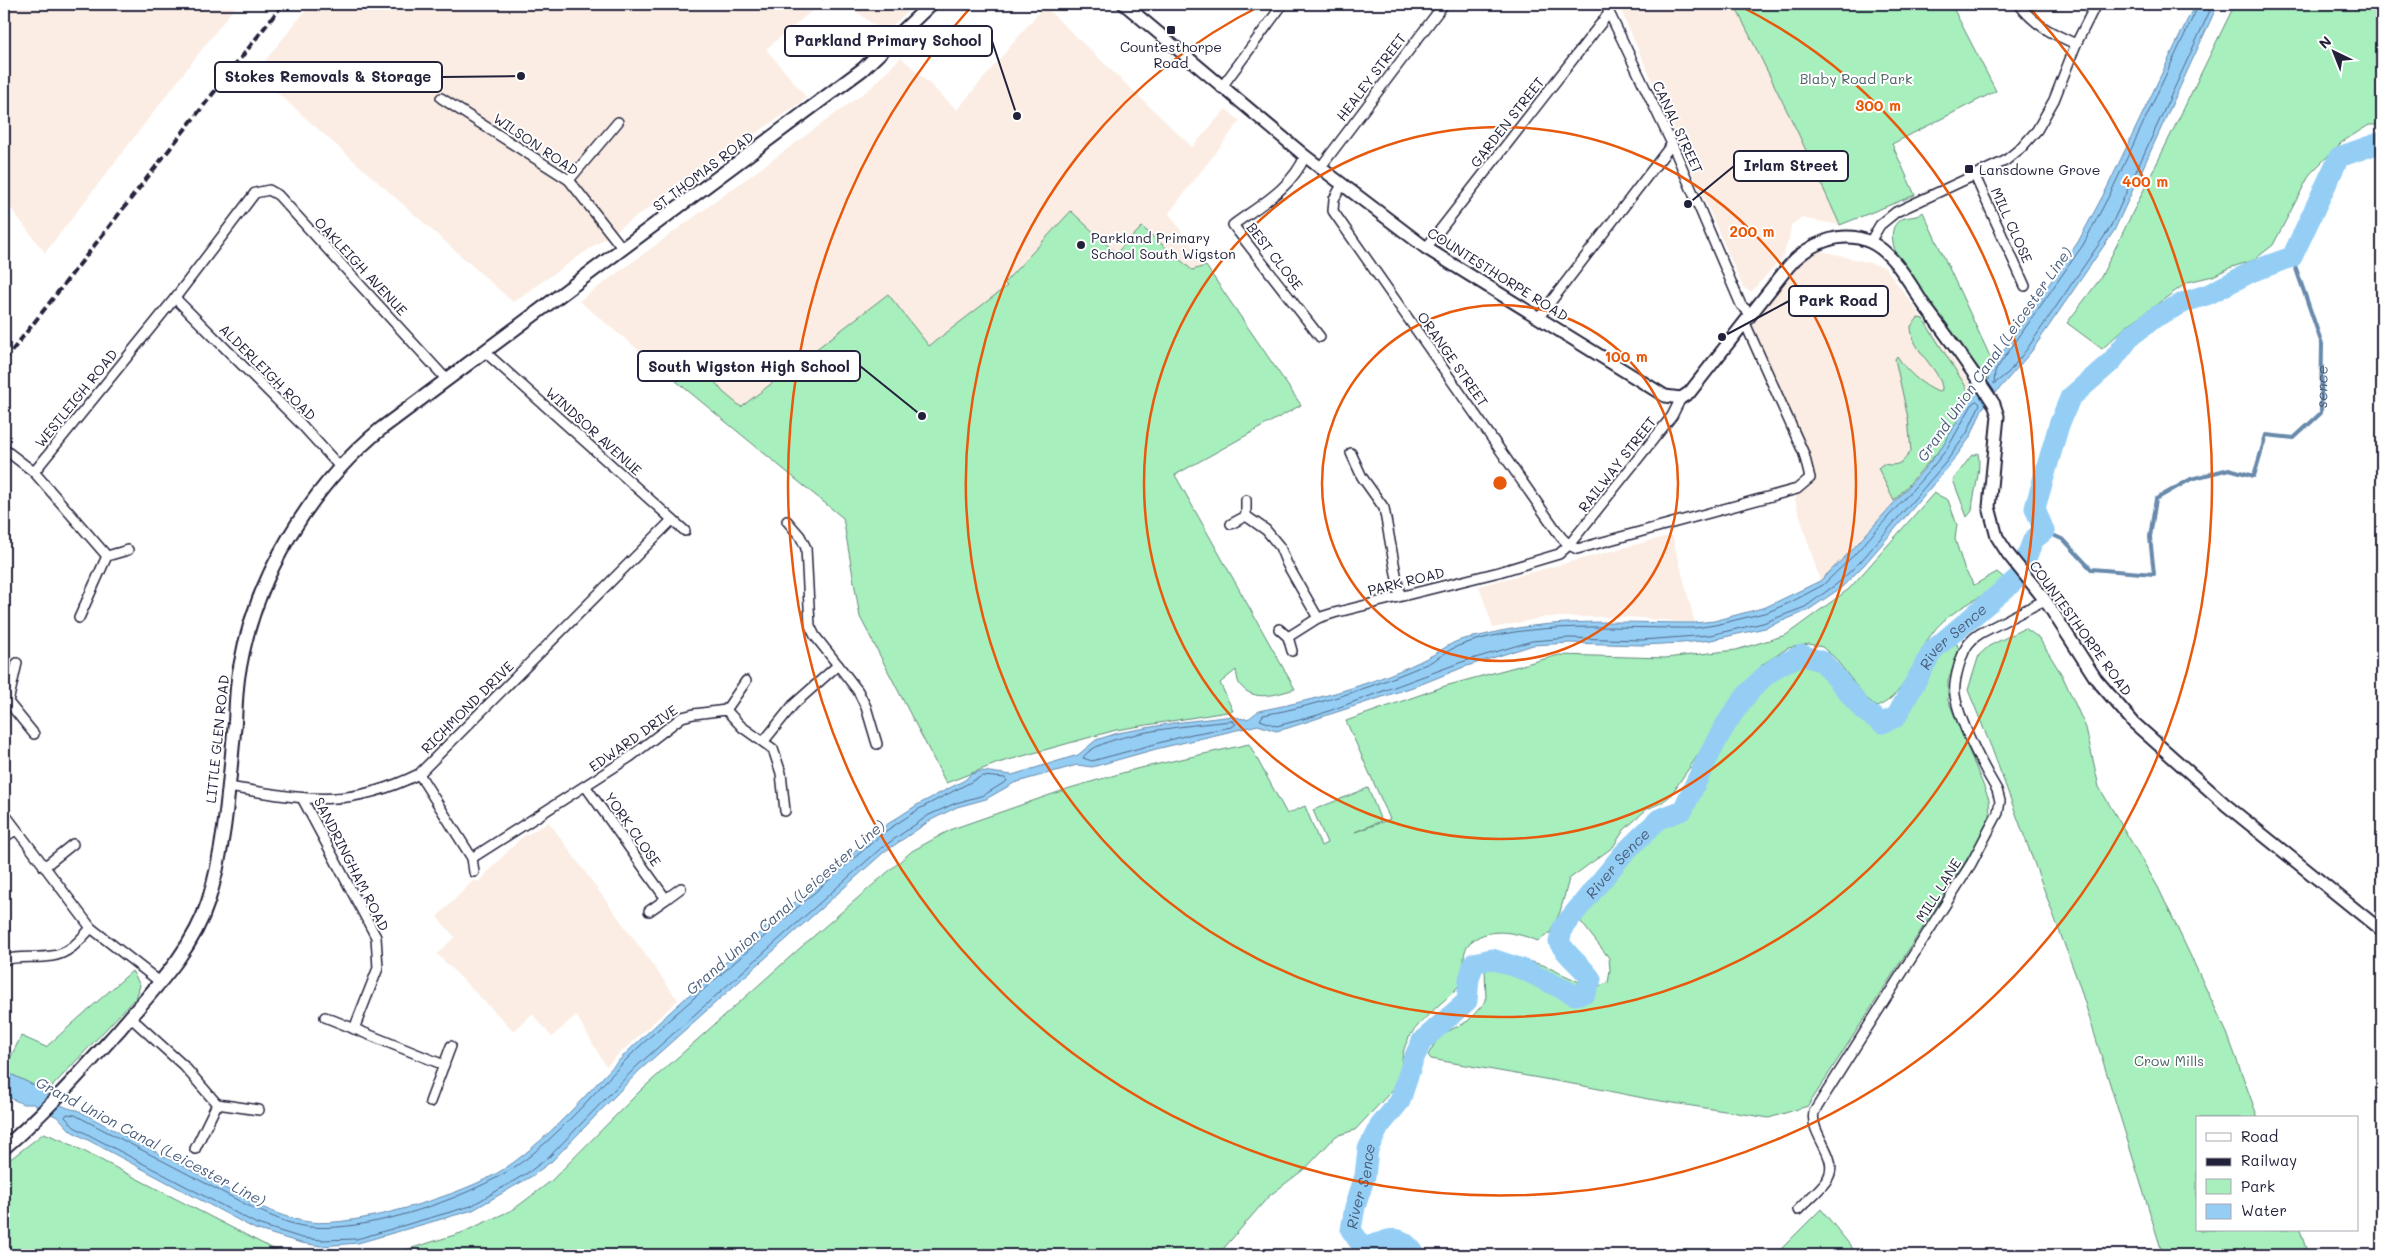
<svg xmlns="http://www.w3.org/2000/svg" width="2386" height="1259" font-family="Mali,sans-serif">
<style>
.built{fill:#fbede3}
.green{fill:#a7efbc;stroke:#64887c}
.water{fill:#95cef5;stroke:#6789ab}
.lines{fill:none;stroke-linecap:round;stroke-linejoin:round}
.shore{stroke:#506785;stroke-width:1}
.stream{stroke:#6789ab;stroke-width:4}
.river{stroke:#95cef5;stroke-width:21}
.minor-casing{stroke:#22223b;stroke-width:12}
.tertiary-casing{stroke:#22223b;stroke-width:15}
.secondary-casing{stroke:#22223b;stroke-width:16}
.minor{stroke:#fff;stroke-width:9}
.tertiary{stroke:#fff;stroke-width:11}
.secondary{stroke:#fff;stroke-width:12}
.rail{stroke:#22223b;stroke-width:4;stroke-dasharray:8 4;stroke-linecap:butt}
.ring{fill:none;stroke:#e8590c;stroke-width:2.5}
.poi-dot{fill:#22223b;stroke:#fff;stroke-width:2}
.labels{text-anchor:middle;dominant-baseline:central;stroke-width:4;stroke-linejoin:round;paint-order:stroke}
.poi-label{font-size:14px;fill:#22223b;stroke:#fff;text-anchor:start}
.street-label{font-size:14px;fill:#22223b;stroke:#fff}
.park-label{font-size:14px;fill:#4a6062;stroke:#fff}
.water-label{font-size:15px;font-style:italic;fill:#4a5e7c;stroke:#fff}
.centre{fill:#e8590c;stroke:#fff;stroke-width:2.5}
.ring-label{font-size:15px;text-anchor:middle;font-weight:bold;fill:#e8590c;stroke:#fff;stroke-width:4;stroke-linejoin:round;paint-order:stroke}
.leader{fill:none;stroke:#22223b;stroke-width:2}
.callout-dot{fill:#22223b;stroke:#fff;stroke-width:2}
.callout{fill:#fff;stroke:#22223b;stroke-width:2}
.callout-label{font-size:15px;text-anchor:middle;font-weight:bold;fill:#22223b}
</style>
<rect width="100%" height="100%" fill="#fff"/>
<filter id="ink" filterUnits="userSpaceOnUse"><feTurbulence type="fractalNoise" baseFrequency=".02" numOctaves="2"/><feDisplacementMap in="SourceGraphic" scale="10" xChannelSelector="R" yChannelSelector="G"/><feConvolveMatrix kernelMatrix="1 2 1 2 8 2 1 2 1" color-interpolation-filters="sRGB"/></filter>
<g filter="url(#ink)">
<g class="built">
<polygon points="4,4 237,4 45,253 4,199"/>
<polygon points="311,4 820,4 766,49 807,98 513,302 255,73"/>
<polygon points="847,4 916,4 884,33"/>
<polygon points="1618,4 1734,4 1798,133 1840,225 1801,218 1791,225 1789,239 1782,258 1752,291 1748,291 1743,287"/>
<polygon points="1044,6 1192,147 1226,109 1240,121 1169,213 1301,405 1175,475 1270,644 1220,682 1233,711 1116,730 998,763 946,783 860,617 843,518 579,301 872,87 901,57 957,110"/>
<polygon points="1810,248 1885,267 1975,390 1975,396 1903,492 1851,551 1820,581 1795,500 1804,470 1745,323"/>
<polygon points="1672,535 1695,623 1629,617 1546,617 1493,628 1479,586"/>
<polygon points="549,822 678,1000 606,1066 576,1015 552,1037 532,1014 514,1031 437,954 455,937 437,917 474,880 478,882 521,838"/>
</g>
<g class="green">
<polygon points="1734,4 1951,4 1996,91 1892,144 1915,195 1840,225 1798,133"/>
<polygon points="2235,4 2382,4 2382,125 2369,125 2342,142 2310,174 2273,245 2254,260 2229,268 2213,276 2188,282 2128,325 2102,349 2067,323 2100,279"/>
<path d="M1071 211 1116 253 1142 227 1192 270 1206 266 1301 405 1175 475 1295 689C1277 694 1254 703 1240 685 1237 681 1237 674 1236 670L1220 683 1233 711 1116 730 998 763 946 783 860 617 843 518 676 381 700 370 708 373 723 392 741 407 888 294 929 346 1007 286 1004 283Z"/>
<path d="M1923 212 1994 365 1988 380 1952 337 1897 256C1892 244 1887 223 1905 218 1912 216 1916 218 1923 212Z"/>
<path d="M1918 318 1923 319 1972 396 1943 446 1894 501 1878 468 1883 464C1898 467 1903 463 1911 451L1908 418 1895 359 1897 356C1908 373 1920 383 1938 392L1942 390C1943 371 1911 352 1911 326Z"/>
<path d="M1978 453C1982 471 1973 492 1972 511L1967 517 1953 480 1971 456Z"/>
<path d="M1934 493 1948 500 1957 525 1955 539 1964 568 1974 585 1997 572 2004 578 2001 585C1982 596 1947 613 1934 631 1914 656 1909 693 1877 707L1865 697 1834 657 1822 647 1809 644 1788 648 1763 664 1715 725 1700 752 1670 796 1661 803 1647 809 1624 830 1613 847 1569 879 1560 912 1550 933 1538 941C1518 933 1491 926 1472 941 1459 951 1467 968 1462 980 1457 990 1448 997 1441 1003 1412 1031 1400 1038 1401 1081L1355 1130 1336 1136 1307 1167 1269 1196 1218 1255H376L409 1249 461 1233 514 1209 551 1181 641 1090 808 941 912 851 952 829 1070 788 1136 769 1249 744 1287 814 1305 806 1321 846 1327 843 1313 810 1368 788 1381 821 1355 832 1390 819 1346 721 1445 686 1559 655 1665 658 1736 650 1786 635 1849 589Z"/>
<polygon points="2025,628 2039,638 2062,675 2086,728 2099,787 2158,887 2227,1033 2258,1118 2197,1118 2197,1230 2300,1230 2308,1255 2163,1255 2079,984 1992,749 1968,690 1979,655 1989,646"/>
<path d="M1953 644H1957L1959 650 1948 681V700L1989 799 1990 816 1983 834 1808 1106 1769 1118 1648 1099 1584 1086 1431 1059 1428 1055 1439 1036 1468 1021 1486 1001 1485 968 1488 959 1497 953 1543 965 1592 988 1608 983 1610 970 1609 958 1578 918 1587 903 1626 858 1635 843 1683 814 1734 721 1761 684 1778 670 1803 661 1819 665 1848 705 1864 719 1885 726C1919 709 1923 666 1953 644Z"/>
<polygon points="132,971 140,985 137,996 46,1093 44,1090 4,1071 21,1036 46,1047"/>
<polygon points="44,1133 64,1141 275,1250 302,1255 4,1255 4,1164"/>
<polygon points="1821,1209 1858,1255 1775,1255"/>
</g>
<path class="water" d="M2195 4H2218L2114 231 2031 352 1982 409 1971 436 1950 465 1864 565 1842 587 1807 611 1765 628 1711 640 1682 643 1642 645 1569 643 1533 645 1464 667 1419 685 1288 728 1276 731 1258 725 1156 749 1092 767 1077 765 1014 783 986 799 957 807 931 820 883 853 640 1070 552 1161 532 1176 473 1210 358 1243 321 1246 301 1243 255 1229 71 1131 59 1118 33 1104H23L4 1095V1071L44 1090C50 1100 65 1109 77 1110 121 1134 166 1157 210 1180 241 1196 274 1217 309 1222 355 1228 466 1194 504 1169 557 1134 596 1080 642 1038 719 966 800 898 880 829L917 805 965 780 971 774 982 771 1012 775 1078 755 1096 740 1118 733 1174 723 1233 716C1254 724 1249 713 1263 710 1319 699 1378 683 1429 657 1438 653 1446 646 1455 642 1464 638 1475 637 1484 635 1553 617 1624 623 1695 623L1714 621 1766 607 1820 581 1851 551 1926 467 1943 446 1969 400 1988 380 1990 370 2078 242 2107 188Z"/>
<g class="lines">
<g class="shore">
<polyline points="2199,4 2112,190 2083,245 1995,371 1994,384 2009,372 2027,349 2110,228 2213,4"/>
<path d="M1977 401 1980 404 1967 433 1946 462 1861 561 1838 583 1805 607 1763 623 1710 635 1642 640 1569 638 1532 641 1462 662 1318 715 1277 726 1260 720 1263 715C1320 705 1376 686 1429 663 1439 658 1448 650 1458 646 1531 619 1619 629 1695 628L1715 625 1768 612 1791 602 1823 585 1855 554 1930 470 1947 449 1973 403Z"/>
<path d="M1232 721 1236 724 1232 727 1192 734 1092 761 1083 758C1096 733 1202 724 1232 721Z"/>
<path d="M983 776 1005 778 1007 781 984 795 956 803 929 815 880 849 637 1066 549 1157 529 1172 471 1206 357 1239 321 1240 302 1238 257 1224 74 1127 65 1117 67 1114 75 1115 247 1205C267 1214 288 1225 310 1227 371 1233 483 1194 530 1156 575 1120 610 1072 653 1034 729 967 806 900 883 833L919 809Z"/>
</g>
<path class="stream" id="s1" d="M2044 531 2064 540 2091 569 2154 574 2150 537 2156 499 2191 479 2229 469 2254 476 2266 435 2294 438 2321 413 2322 344 2292 257"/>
<path class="river" id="s2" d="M1416 1255C1396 1228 1390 1243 1363 1247L1351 1230 1355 1207 1365 1176 1368 1149 1379 1127 1400 1101 1413 1060 1422 1041 1467 1001 1469 979 1474 963 1492 959 1522 969 1575 995 1586 992 1591 979C1581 965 1568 957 1559 942L1563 927 1624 853 1659 819 1683 810C1705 763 1732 697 1777 667 1784 662 1794 659 1802 655L1823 662 1864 711 1882 723 1896 717 1933 650 2019 577 2033 540 2044 531 2035 508 2059 425 2070 398 2112 361 2131 336 2157 316 2185 302 2209 294 2253 271 2292 257 2339 157 2382 142"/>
<g class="minor-casing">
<g id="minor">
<polyline points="1605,4 1672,144 1741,305 1751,314"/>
<path d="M2019 4C2034 25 2053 34 2076 44"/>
<polyline points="1221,88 1283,4"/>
<polyline points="441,98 569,180 623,249"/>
<path d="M1305 156C1292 188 1260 205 1233 225L1320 337"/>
<polyline points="1320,168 1444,4"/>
<polyline points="1975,176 2025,286"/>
<polyline points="569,180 618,122"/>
<polyline points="1342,185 1334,199 1333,211 1561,537 1569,545 1672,416 1681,398"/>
<polyline points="1870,242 1880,225 1896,212 2005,161 2022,147 2037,130 2054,100 2076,44 2096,4"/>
<polyline points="1426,248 1609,13"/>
<polyline points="175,298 301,424 340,467"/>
<polyline points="1539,317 1672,144"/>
<polyline points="485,352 685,531"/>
<polyline points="4,449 34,472"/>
<polyline points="1351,453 1362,477 1384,508 1400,596"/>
<polyline points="1246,516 1266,530 1280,547 1287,564 1318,618"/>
<polyline points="1231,524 1246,516 1246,500"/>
<polyline points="107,556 128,550"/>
<polyline points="79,618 107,556 34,472 175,298 255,193 269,190 278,195 447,380"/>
<polyline points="1279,629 1288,637 1292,651"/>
<polyline points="1288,637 1318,618 1334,613 1499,572 1559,554 1569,545 1577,549 1797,489 1810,478 1804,454 1745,323"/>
<polyline points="17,663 8,702 34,734"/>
<polyline points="838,665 858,691 866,707 877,744"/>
<polyline points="726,710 746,681"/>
<polyline points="764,741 793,705 838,665 815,636 810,626 806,548 800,536 787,521"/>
<polyline points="419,774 472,858 474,872"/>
<path d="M229 787C304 799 346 810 419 774L672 520"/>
<polyline points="586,787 666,899 649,911"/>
<polyline points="302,798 376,937 378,968 354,1029"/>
<polyline points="4,813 91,928 160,982"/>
<polyline points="4,837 16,830"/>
<polyline points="472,858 630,757 682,717 694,714 726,710 742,727 773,749 781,773 785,811"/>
<polyline points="44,867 73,844"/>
<polyline points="666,899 681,888"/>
<path d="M4 960C20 955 36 959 52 956 69 954 80 940 91 928"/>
<polyline points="130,1017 184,1066 217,1104 195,1149"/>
<polyline points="325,1017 444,1065"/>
<polyline points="430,1102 451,1046"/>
<polyline points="217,1104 259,1110"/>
<path d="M1798 1210C1807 1200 1821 1190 1828 1178 1840 1157 1809 1134 1814 1112L1971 864 1998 813 2000 801 1997 790C1983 767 1959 721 1955 695 1953 682 1962 648 1972 640 1974 637 1978 635 1981 633L2045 600"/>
</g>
</g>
<g class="tertiary-casing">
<path id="tertiary" d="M1124 4 1305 156 1426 248 1665 396 1681 398 1690 392 1788 267C1807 244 1841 229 1870 242 1893 252 1910 284 1924 305 1948 337 1972 370 1994 404L1998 416 1989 507 1997 537 2008 554 2045 600 2096 679 2134 723 2226 805 2382 931"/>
</g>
<g class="secondary-casing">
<path id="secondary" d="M4 1148C46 1112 82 1071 119 1030 152 991 192 952 208 902 226 845 229 781 235 722 236 704 236 685 240 667 256 575 311 486 382 428L863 69 931 4"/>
</g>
<use href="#minor" class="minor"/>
<use href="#tertiary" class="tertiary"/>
<use href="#secondary" class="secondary"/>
<polyline class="rail" points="4,361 283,4"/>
</g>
</g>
<g class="ring">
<circle cx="1500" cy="483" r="178"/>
<circle cx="1500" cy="483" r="356"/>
<path d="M1738 5A534 534 0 1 1 1262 5"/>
<path d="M2029 7A712 712 0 1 1 971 7"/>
</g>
<g class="poi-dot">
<rect x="1166" y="25" width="10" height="10" rx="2.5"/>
<rect x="1964" y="164" width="10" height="10" rx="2.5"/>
<circle cx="1081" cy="245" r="5"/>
</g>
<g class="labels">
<g class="poi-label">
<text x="1171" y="46" text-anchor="middle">Countesthorpe<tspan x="1171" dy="16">Road</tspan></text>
<text x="1979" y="169">Lansdowne Grove</text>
<text x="1091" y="237">Parkland Primary<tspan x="1091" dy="16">School South Wigston</tspan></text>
</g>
<g class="street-label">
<text transform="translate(1371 77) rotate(-53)">HEALEY STREET</text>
<text transform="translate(1507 122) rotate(-52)">GARDEN STREET</text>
<text transform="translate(1678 127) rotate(65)">CANAL STREET</text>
<text transform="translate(536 144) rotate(34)">WILSON ROAD</text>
<text transform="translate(703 171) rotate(-37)">ST THOMAS ROAD</text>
<text transform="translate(2012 225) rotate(66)">MILL CLOSE</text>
<text transform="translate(1275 256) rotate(52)">BEST CLOSE</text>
<text transform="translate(361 266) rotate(47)">OAKLEIGH AVENUE</text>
<text transform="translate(1498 274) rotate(32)">COUNTESTHORPE ROAD</text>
<text transform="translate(1453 359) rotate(55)">ORANGE STREET</text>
<text transform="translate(268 372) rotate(45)">ALDERLEIGH ROAD</text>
<text transform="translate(76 398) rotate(-51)">WESTLEIGH ROAD</text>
<text transform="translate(594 431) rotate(42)">WINDSOR AVENUE</text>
<text transform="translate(1617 464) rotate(-52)">RAILWAY STREET</text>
<text transform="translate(1406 581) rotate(-14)">PARK ROAD</text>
<text transform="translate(2081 628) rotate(54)">COUNTESTHORPE ROAD</text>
<text transform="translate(467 707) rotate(-45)">RICHMOND DRIVE</text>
<text transform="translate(633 738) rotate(-35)">EDWARD DRIVE</text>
<text transform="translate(217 739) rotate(-84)">LITTLE GLEN ROAD</text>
<text transform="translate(633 829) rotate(55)">YORK CLOSE</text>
<text transform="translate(352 864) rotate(63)">SANDRINGHAM ROAD</text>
<text transform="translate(1938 890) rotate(-58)">MILL LANE</text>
</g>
<g class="park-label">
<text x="1856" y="78">Blaby Road Park</text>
<text x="2169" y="1060">Crow Mills</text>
</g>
<g class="water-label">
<text transform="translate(1994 354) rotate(-55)">Grand Union Canal (Leicester Line)</text>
<text stroke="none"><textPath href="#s1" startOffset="440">sence</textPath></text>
<text stroke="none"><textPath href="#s2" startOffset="1178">River Sence</textPath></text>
<text stroke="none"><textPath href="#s2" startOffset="668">River Sence</textPath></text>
<text transform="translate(785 907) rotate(-41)">Grand Union Canal (Leicester Line)</text>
<text transform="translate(151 1141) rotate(28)">Grand Union Canal (Leicester Line)</text>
<text stroke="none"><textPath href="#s2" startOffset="126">River Sence</textPath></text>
</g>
</g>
<circle cx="1500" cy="483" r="8" class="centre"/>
<g class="ring-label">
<text x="1878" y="111">300 m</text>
<text x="2145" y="187">400 m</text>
<text x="1752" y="237">200 m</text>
<text x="1626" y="362">100 m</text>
</g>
<path class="leader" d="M1017 116L992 41M521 76L442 77M1688 204L1734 166M1722 337L1789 301M922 416L860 366"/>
<g class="callout-dot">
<circle cx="1017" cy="116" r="5"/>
<circle cx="521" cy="76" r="5"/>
<circle cx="1688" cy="204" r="5"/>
<circle cx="1722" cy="337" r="5"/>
<circle cx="922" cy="416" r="5"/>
</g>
<g class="callout">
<rect x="785" y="26" width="207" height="30" rx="5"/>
<rect x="215" y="62" width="227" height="30" rx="5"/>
<rect x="1734" y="151" width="114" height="30" rx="5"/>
<rect x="1789" y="286" width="99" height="30" rx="5"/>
<rect x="638" y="351" width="222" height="30" rx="5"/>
</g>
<g class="callout-label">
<text x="888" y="46">Parkland Primary School</text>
<text x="328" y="82">Stokes Removals &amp; Storage</text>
<text x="1791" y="171">Irlam Street</text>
<text x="1838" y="306">Park Road</text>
<text x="749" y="372">South Wigston High School</text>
</g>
<rect width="2386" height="1259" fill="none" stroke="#fff" stroke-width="20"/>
<rect x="10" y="10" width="2366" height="1239" fill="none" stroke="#22223b" stroke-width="2" filter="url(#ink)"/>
<rect x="2196" y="1116" width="162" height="115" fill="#ffffff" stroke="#a7a7b1"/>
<rect x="2206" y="1133" width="25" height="8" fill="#ffffff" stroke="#a7a7b1"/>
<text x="2241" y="1142" font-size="15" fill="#22223b">Road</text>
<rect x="2206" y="1158" width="25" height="8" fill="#22223b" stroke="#a7a7b1"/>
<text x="2241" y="1166" font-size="15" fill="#22223b">Railway</text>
<rect x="2206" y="1179" width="25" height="15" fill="#a7efbc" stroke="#a7a7b1"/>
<text x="2241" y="1192" font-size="15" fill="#22223b">Park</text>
<rect x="2206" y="1204" width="25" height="15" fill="#95cef5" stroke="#a7a7b1"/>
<text x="2241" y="1216" font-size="15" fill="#22223b">Water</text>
<g transform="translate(2334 52) rotate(317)" stroke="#ffffff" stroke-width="4" paint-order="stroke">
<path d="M0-4L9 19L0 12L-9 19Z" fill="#22223b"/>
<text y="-8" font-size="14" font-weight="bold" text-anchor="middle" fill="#22223b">N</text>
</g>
</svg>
